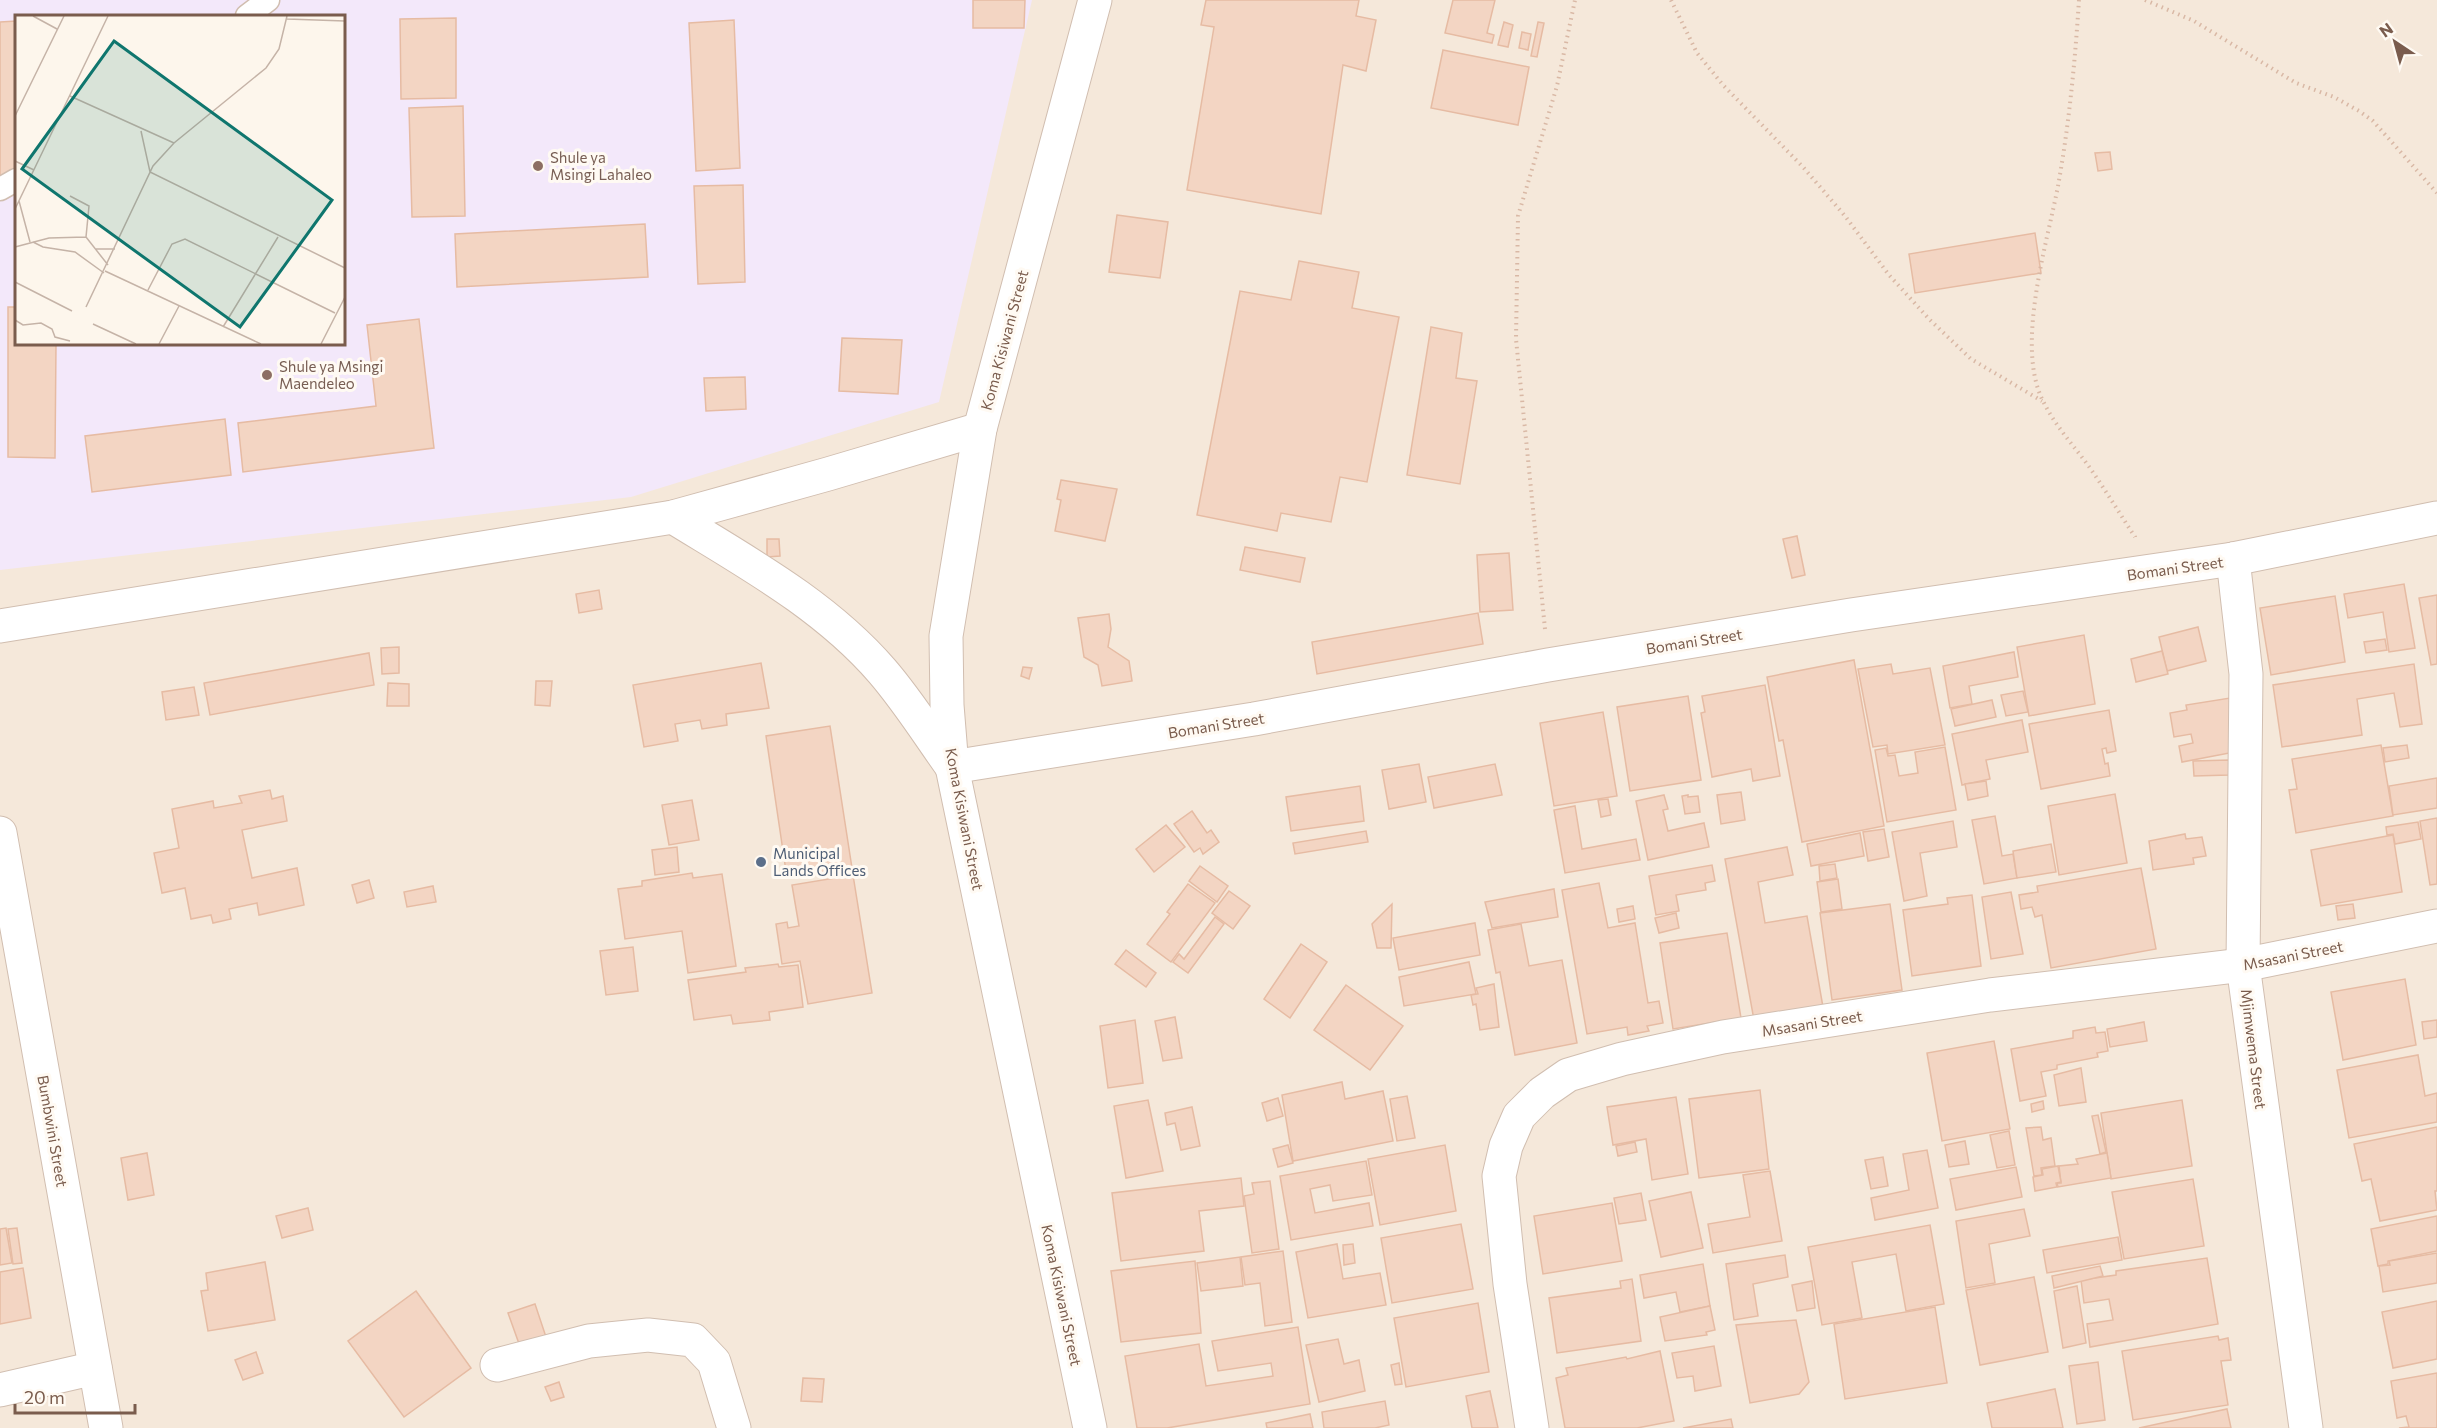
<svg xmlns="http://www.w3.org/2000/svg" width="2437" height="1428" font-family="Commissioner,sans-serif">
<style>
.residential{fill:#f5e8da;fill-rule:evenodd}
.education{fill:#f3e8fa;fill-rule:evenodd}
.building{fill:#f3d5c3;stroke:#e6bba3;stroke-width:1.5}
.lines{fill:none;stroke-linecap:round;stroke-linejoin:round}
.service-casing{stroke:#d1beb0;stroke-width:25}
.minor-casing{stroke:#d1beb0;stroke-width:35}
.path{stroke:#d9b8a5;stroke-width:4;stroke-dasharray:1.5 4.5;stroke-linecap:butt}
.service{stroke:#fff;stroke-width:22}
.minor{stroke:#fff;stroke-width:33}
.education-dot{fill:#8d6e63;stroke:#fffaf3;stroke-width:2}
.service-dot{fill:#5c6f8a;stroke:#fffaf3;stroke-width:2}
.labels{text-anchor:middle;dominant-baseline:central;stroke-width:6;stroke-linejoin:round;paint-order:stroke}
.education-label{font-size:15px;fill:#785e54;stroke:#fffaf3;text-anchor:start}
.street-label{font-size:15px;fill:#7a5c4d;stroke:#fffaf3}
.service-label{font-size:15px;fill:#4e5e75;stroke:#fffaf3;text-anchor:start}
.inset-road{fill:none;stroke:#c5b3a7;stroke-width:1.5}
.view{fill:#0f766e;fill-opacity:0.15;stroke:#0f766e;stroke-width:3}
.inset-edge{fill:none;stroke:#7a5c4d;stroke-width:3}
</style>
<rect width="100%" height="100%" fill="#fdf6ec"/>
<path class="residential" d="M0 0H2437V1428H0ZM16 16H344V344H16Z"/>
<path class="education" d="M0 0H1032L939 402 631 497 0 570ZM16 16H344V344H16Z"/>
<g class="building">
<polygon points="973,0 1025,0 1024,28 973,28"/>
<polygon points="1206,0 1359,0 1356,16 1376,20 1366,71 1343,65 1321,214 1187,190 1214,27 1201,25"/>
<polygon points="1453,0 1495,0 1487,33 1494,35 1492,43 1445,33"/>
<polygon points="456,18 456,98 401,99 400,19"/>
<polygon points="734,20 740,168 696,171 689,23"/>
<polygon points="16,21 16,175 0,176 0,22"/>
<polygon points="1504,22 1513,25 1508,47 1498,45"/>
<polygon points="1538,22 1544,23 1537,57 1531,56"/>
<polygon points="1522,32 1531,34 1528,50 1519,48"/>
<polygon points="1443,50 1529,67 1518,125 1431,108"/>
<polygon points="463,106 465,216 412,217 409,108"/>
<polygon points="2110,152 2112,169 2098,171 2095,153"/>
<polygon points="743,185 745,282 698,284 694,186"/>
<polygon points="1117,215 1168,222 1160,278 1109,272"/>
<polygon points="645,224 648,277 457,287 455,234"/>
<polygon points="2035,233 2041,273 1915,293 1909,254"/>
<polygon points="1299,261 1359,272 1352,308 1399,317 1367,482 1340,477 1331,522 1281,513 1277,531 1197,515 1240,291 1291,300"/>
<polygon points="8,307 16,307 16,344 56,344 55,458 8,457"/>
<polygon points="419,319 434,448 243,472 238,423 376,406 367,325"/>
<polygon points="1431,327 1462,333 1456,378 1477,381 1460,484 1407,475"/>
<polygon points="842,338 902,340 898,394 839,391"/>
<polygon points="745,377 746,409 706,411 704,378"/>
<polygon points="225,419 231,475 92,492 85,436"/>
<polygon points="1061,480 1117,489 1105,541 1055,531 1061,500 1057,499"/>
<polygon points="1797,536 1805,575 1792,578 1783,539"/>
<polygon points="767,539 779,539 780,556 767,557"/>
<polygon points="1245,547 1305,558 1300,582 1240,570"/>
<polygon points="1509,553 1513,610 1480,612 1477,555"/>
<polygon points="2404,584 2415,648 2389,652 2383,612 2348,618 2344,594"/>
<polygon points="599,590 602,609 579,613 576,594"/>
<polygon points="2437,595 2437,664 2431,665 2419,598"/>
<polygon points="2335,596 2345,662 2271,675 2260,608"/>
<polygon points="1478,613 1483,644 1317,674 1312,642"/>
<polygon points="1109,614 1111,629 1108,647 1129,661 1132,681 1102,686 1098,665 1084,657 1078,618"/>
<polygon points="2198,627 2206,661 2167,671 2159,637"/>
<polygon points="2084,635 2095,704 2029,716 2017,647"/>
<polygon points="2385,639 2387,650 2366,653 2364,642"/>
<polygon points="399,647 399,673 382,674 381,648"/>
<polygon points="2162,651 2168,674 2136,682 2131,659"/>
<polygon points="2014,652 2018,677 1969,686 1972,704 1950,708 1943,666"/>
<polygon points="369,653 374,685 210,715 204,683"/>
<polygon points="1854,660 1884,826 1802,842 1783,740 1779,741 1767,677"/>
<polygon points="761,663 769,708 726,714 727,725 702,729 700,720 675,724 678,741 644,747 633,685"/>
<polygon points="1891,664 1893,674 1930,668 1945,745 1888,754 1887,745 1873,747 1858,669"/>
<polygon points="2414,664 2422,724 2400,727 2394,693 2357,699 2362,735 2282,747 2273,685"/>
<polygon points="1023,667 1032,668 1029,679 1021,676"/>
<polygon points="536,681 552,681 550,706 535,705"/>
<polygon points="388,683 409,684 409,706 387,706"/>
<polygon points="1765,685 1780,776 1753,781 1751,769 1712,777 1701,713 1705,712 1702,696"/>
<polygon points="194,687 199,715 166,720 162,692"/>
<polygon points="2023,691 2028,712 2006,716 2001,695"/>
<polygon points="1688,696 1701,780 1630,791 1617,707"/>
<polygon points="2230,698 2240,751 2182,762 2179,746 2193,743 2191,734 2174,737 2170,713 2187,710 2186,705"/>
<polygon points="1992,700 1996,717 1955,726 1951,709"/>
<polygon points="2109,710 2116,751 2107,753 2106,748 2102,749 2105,764 2108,763 2110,776 2041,789 2029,724"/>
<polygon points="1603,712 1617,796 1554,806 1540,723"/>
<polygon points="2022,720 2028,752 1986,760 1990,779 1962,785 1952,734"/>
<polygon points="830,726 852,868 787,878 766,736"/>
<polygon points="2381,745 2393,816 2296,833 2289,790 2297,789 2292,759"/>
<polygon points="2407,745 2409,758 2385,762 2383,748"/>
<polygon points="1945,747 1956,810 1887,822 1875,750 1886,748 1888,756 1895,755 1899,776 1918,773 1915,752"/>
<polygon points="2229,760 2229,775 2194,776 2193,761"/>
<polygon points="1419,764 1426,802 1389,809 1382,770"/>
<polygon points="1495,764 1502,795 1434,808 1428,777"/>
<polygon points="2437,778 2437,808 2393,815 2389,786"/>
<polygon points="1986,781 1988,796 1968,800 1965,784"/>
<polygon points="1360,786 1364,821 1291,831 1286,797"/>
<polygon points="270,790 272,799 283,796 287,821 242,830 252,878 297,868 304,905 259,915 257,903 229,909 231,919 213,923 211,915 191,919 185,888 162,893 154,853 179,848 172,809 213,801 214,808 242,803 239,796"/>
<polygon points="1741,792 1745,820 1721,824 1717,795"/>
<polygon points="2115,794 2127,863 2059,875 2048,806"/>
<polygon points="1664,795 1668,809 1663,810 1668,831 1704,823 1709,847 1648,860 1636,801"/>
<polygon points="1688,795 1688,797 1698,796 1700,812 1685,814 1682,796"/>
<polygon points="1608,799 1611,815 1601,817 1598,800"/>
<polygon points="692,800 699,840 669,845 662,805"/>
<polygon points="1575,806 1582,849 1636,839 1640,860 1565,873 1554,810"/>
<polygon points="1192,811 1207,833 1211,830 1219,842 1203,854 1200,848 1194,852 1174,824"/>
<polygon points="1995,816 2002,856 2013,854 2017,878 1984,884 1972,820"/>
<polygon points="2437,818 2437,884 2430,885 2420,821"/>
<polygon points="1953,821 1957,847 1920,853 1927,896 1904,901 1892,832"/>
<polygon points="2418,822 2421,839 2395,844 2393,834 2387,835 2386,827"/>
<polygon points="1166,825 1185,847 1154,872 1136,849"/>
<polygon points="1884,829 1889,857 1868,861 1863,832"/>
<polygon points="1366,831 1368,842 1295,854 1293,843"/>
<polygon points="1860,833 1864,856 1811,866 1807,844"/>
<polygon points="2185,834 2186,839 2202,837 2206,856 2193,858 2194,864 2153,870 2149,841"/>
<polygon points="2393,835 2402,892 2321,906 2311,850"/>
<polygon points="2051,844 2056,872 2017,878 2013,851"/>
<polygon points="677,847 679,872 655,875 652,850"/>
<polygon points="1787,847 1793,875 1758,882 1765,923 1807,916 1823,1007 1754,1020 1725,859"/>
<polygon points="1835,864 1837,878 1820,881 1819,866"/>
<polygon points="1712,865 1715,881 1705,883 1706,890 1676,895 1679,911 1656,915 1649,876"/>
<polygon points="1200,866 1228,886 1217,902 1189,881"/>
<polygon points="2141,868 2156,949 2051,968 2042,915 2035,917 2032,907 2021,909 2019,895 2038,892 2037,886"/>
<polygon points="692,873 693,878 722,874 736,966 688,973 682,931 625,939 618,889 642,886 642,881"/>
<polygon points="853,875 872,993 808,1004 800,961 782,964 776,924 787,922 788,928 799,926 792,885"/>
<polygon points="1838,879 1842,909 1821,912 1817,882"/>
<polygon points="369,880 374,898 357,903 352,885"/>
<polygon points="1599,883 1608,928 1635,923 1648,1003 1659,1001 1663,1023 1647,1026 1649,1031 1628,1035 1627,1027 1587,1034 1562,890"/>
<polygon points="1188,884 1215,903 1171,962 1147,944 1170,914 1167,912"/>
<polygon points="433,886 436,902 407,907 404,892"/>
<polygon points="1554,889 1558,917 1492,928 1485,902"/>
<polygon points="1229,891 1250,906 1233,929 1212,913"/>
<polygon points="2011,892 2023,954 1991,959 1982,897"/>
<polygon points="1972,895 1981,966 1912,976 1903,910 1948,904 1947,898"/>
<polygon points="1392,904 1391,948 1377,948 1372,924"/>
<polygon points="1890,904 1902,990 1832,1000 1820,913"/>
<polygon points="2353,904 2355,918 2338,920 2336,906"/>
<polygon points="1633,906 1635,919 1619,922 1617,909"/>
<polygon points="1676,913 1679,928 1659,933 1655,918"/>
<polygon points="1215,917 1224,924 1188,973 1173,962 1179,954 1184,959"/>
<polygon points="1475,923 1480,955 1399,970 1393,938"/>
<polygon points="1521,924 1529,966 1562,960 1577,1043 1515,1055 1500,972 1496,973 1488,930"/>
<polygon points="1727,933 1741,1018 1673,1029 1660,943"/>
<polygon points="1301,944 1327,962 1290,1018 1264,999"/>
<polygon points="633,947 638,991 606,995 600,951"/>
<polygon points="1126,950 1156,973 1146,987 1115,964"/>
<polygon points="1469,962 1476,994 1404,1006 1399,977"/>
<polygon points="778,964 779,967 798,965 803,1007 769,1012 770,1020 733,1024 731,1015 694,1020 688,980 746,972 745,968"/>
<polygon points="2405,979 2416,1045 2343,1060 2331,992"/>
<polygon points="1494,984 1499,1027 1480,1030 1476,1004 1473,1005 1471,995 1478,994 1476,988"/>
<polygon points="1346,985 1403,1026 1370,1070 1314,1030"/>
<polygon points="1175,1017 1182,1058 1163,1061 1155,1021"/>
<polygon points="1135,1020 1143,1083 1108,1088 1100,1026"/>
<polygon points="2437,1020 2437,1037 2424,1039 2422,1022"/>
<polygon points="2144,1022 2147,1041 2110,1047 2107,1029"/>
<polygon points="2095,1027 2096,1033 2105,1032 2108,1051 2097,1053 2098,1057 2057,1065 2057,1069 2041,1072 2046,1096 2020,1101 2011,1049 2073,1038 2073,1031"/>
<polygon points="1994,1041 2010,1129 1942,1141 1927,1053"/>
<polygon points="2418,1055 2425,1096 2437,1093 2437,1122 2349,1138 2337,1070"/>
<polygon points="2081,1068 2086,1102 2059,1106 2054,1075"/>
<polygon points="1342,1082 1345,1099 1383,1091 1393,1141 1293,1161 1282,1095"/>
<polygon points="1760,1090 1769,1169 1699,1178 1689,1099"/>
<polygon points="1407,1096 1415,1138 1397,1141 1390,1099"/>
<polygon points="1676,1097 1688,1174 1652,1180 1646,1139 1613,1145 1607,1107"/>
<polygon points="1278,1098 1283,1116 1267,1121 1262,1103"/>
<polygon points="1148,1100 1163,1171 1126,1178 1114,1106"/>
<polygon points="2182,1100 2192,1166 2111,1179 2101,1113"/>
<polygon points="2043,1101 2044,1109 2032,1112 2031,1104"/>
<polygon points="1192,1107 1200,1146 1181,1150 1175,1123 1167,1125 1165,1113"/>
<polygon points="2098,1115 2106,1152 2100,1154 2092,1116"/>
<polygon points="2041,1127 2043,1140 2051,1138 2055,1166 2041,1168 2042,1175 2034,1176 2026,1128"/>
<polygon points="2437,1127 2437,1191 2435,1191 2437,1210 2380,1221 2371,1179 2362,1181 2354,1144"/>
<polygon points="2009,1131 2015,1165 1997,1168 1990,1135"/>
<polygon points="1965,1141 1969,1164 1949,1167 1945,1145"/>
<polygon points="1635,1142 1637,1152 1618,1156 1616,1146"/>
<polygon points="1288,1145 1293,1163 1278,1167 1273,1149"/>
<polygon points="1445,1145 1456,1211 1380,1225 1368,1159"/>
<polygon points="1927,1150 1938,1208 1875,1220 1871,1198 1909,1190 1903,1154"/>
<polygon points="147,1153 154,1195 128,1200 121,1158"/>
<polygon points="2107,1153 2111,1178 2058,1187 2057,1183 2061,1183 2059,1166 2078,1164 2076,1159"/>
<polygon points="1883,1157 1888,1186 1871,1189 1865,1160"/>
<polygon points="1366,1161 1372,1195 1333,1201 1330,1185 1310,1189 1315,1213 1369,1203 1373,1226 1291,1240 1280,1176"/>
<polygon points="2058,1166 2061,1182 2056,1183 2057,1187 2035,1191 2033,1177 2043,1175 2042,1169"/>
<polygon points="2016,1167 2022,1197 1956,1210 1950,1179"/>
<polygon points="1770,1171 1782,1241 1713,1253 1708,1224 1750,1217 1743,1175"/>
<polygon points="1241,1178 1244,1206 1199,1211 1204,1251 1121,1261 1112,1193"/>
<polygon points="2193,1179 2204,1246 2124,1259 2112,1192"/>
<polygon points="1270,1181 1279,1249 1252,1253 1244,1196 1254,1194 1252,1183"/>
<polygon points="1691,1192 1703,1248 1661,1257 1649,1201"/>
<polygon points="1641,1193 1646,1220 1619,1224 1614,1198"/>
<polygon points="1612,1203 1622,1261 1543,1274 1534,1216"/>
<polygon points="308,1208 313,1230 282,1238 276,1216"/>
<polygon points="2024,1209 2030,1236 1989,1244 1995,1283 1966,1288 1956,1221"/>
<polygon points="2437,1216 2437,1251 2388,1261 2388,1264 2378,1266 2371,1229"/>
<polygon points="1461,1224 1473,1289 1392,1303 1381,1238"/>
<polygon points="1930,1225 1944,1304 1906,1311 1896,1254 1852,1262 1862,1318 1822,1325 1808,1247"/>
<polygon points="6,1228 12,1263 0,1265 0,1229"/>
<polygon points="17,1228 22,1263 13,1264 8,1229"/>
<polygon points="2118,1237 2122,1260 2047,1273 2043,1250"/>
<polygon points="1337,1244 1343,1279 1380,1273 1386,1305 1308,1318 1296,1252"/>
<polygon points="1353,1244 1355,1263 1344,1265 1343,1245"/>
<polygon points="1283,1251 1292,1322 1265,1326 1260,1283 1245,1285 1241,1257"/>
<polygon points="2437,1253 2437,1283 2383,1292 2379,1266 2390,1265 2389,1261"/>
<polygon points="1785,1255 1788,1277 1753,1284 1758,1316 1734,1320 1726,1264"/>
<polygon points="1240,1257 1243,1286 1201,1291 1197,1263"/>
<polygon points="2207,1258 2218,1324 2090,1347 2087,1324 2113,1320 2109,1299 2084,1303 2081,1280 2116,1275 2116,1271"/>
<polygon points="1195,1261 1201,1333 1121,1342 1111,1271"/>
<polygon points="265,1262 275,1320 208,1331 201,1291 208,1290 206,1273"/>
<polygon points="1703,1264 1710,1306 1680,1312 1676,1292 1644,1298 1640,1275"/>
<polygon points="2100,1266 2103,1276 2054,1288 2052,1276"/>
<polygon points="23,1268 31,1318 0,1324 0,1272"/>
<polygon points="2034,1277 2048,1352 1980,1365 1966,1290"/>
<polygon points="1632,1279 1641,1341 1557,1353 1549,1298 1621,1288 1620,1281"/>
<polygon points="1812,1281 1815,1308 1797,1311 1792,1285"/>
<polygon points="2077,1286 2086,1343 2063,1348 2054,1291"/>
<polygon points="416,1291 471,1368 404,1417 348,1341"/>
<polygon points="2437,1301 2437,1359 2393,1368 2382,1312"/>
<polygon points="1478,1303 1489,1372 1406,1387 1394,1318"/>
<polygon points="535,1304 548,1343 522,1352 508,1313"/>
<polygon points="1710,1306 1715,1330 1706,1332 1707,1335 1665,1341 1660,1317"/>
<polygon points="1935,1307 1947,1383 1845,1399 1834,1324"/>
<polygon points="1796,1320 1809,1382 1799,1394 1750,1403 1736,1325"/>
<polygon points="1298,1327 1310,1404 1167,1428 1137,1428 1125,1356 1199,1344 1206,1386 1273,1376 1271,1363 1218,1371 1212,1341"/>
<polygon points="2218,1336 2219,1340 2228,1338 2231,1360 2221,1361 2228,1405 2133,1420 2122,1351"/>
<polygon points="1338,1339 1344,1364 1359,1360 1365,1391 1319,1402 1306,1345"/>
<polygon points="1714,1346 1721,1386 1695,1391 1693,1376 1677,1378 1672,1353"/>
<polygon points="1660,1351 1674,1421 1637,1428 1565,1428 1556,1378 1568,1375 1566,1368 1626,1357 1627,1359"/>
<polygon points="256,1352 263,1373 243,1380 235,1360"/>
<polygon points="2098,1362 2105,1420 2077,1424 2069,1366"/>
<polygon points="1399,1363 1402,1384 1395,1385 1391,1365"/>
<polygon points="2437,1373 2437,1428 2399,1428 2409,1427 2406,1416 2397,1418 2391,1381"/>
<polygon points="803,1378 824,1379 822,1402 801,1401"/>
<polygon points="559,1382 564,1397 551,1401 545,1387"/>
<polygon points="2055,1389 2063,1428 1992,1428 1987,1403"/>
<polygon points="1490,1391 1498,1428 1472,1428 1466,1396"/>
<polygon points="1385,1401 1389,1425 1375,1428 1324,1428 1322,1412"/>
<polygon points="2227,1409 2231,1428 2139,1428"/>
<polygon points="1310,1414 1313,1428 1267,1428 1266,1423"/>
<polygon points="1731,1419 1733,1428 1683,1428"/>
</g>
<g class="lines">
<g class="service-casing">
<g id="service">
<polyline points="247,16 268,0"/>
<polyline points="0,189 16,180"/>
</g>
</g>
<g class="minor-casing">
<g id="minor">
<path d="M673 517C746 562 825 605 882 671 908 701 929 735 952 767L1254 719 1548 665 1851 615 2233 559 2437 518"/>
<polyline points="2233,559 2246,674 2243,965 2306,1428"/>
<polyline points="0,626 673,517 828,474 980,429"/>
<polyline points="0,833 106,1428"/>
<polyline points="497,1365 589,1341 648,1335 693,1340 714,1362 734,1428"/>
<polyline points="0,1390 95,1368"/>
<polyline points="1090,1428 952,767 947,705 946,636 980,429 1095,0"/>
<polyline points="1532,1428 1510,1284 1499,1176 1506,1146 1519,1116 1542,1093 1568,1075 1622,1059 1723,1037 1990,995 2243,965 2437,926"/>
</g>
</g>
<g class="path">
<polyline points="1671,0 1697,53 1723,85 1803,167 1845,216 1889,275 1930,320 1971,359 2042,401"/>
<path d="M2079 0C2075 62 2069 125 2058 186 2047 244 2015 346 2043 401 2055 426 2075 447 2090 468 2106 491 2120 514 2135 537"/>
<polyline points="2145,0 2194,21 2296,83 2334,97 2359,111 2373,121 2437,193"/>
<polyline points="1545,629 1516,339 1518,216 1557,86 1575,0"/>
</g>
<use href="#service" class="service"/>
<use href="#minor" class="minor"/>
</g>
<g class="education-dot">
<circle cx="538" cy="166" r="6"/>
<circle cx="267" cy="375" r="6"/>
</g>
<circle class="service-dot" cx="761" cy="862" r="6"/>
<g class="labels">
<g class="education-label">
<text x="550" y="157">Shule ya<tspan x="550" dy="17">Msingi Lahaleo</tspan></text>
<text x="279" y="366">Shule ya Msingi<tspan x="279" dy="17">Maendeleo</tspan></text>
</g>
<g class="street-label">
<text transform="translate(1004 340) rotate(-75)">Koma Kisiwani Street</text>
<text transform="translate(2175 568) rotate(-8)">Bomani Street</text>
<text transform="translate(1694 641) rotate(-9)">Bomani Street</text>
<text transform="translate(1216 725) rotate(-9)">Bomani Street</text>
<text transform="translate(965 819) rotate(79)">Koma Kisiwani Street</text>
<text transform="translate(2293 955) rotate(-11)">Msasani Street</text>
<text transform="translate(1812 1023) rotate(-9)">Msasani Street</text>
<text transform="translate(2254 1049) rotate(83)">Mjimwema Street</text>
<text transform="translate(53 1131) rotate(80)">Bumbwini Street</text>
<text transform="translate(1062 1295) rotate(78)">Koma Kisiwani Street</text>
</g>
<g class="service-label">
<text x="773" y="853">Municipal<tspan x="773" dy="17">Lands Offices</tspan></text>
</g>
</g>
<g transform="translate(15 15)">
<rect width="330" height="330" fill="#fdf6ec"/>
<path class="inset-road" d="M18 1 42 14M272 4 330 6M55 81 159 128M0 101 49 1M126 116 135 157 330 253M0 146 19 155M55 181 74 191 71 222 93 250M4 186 15 227M0 194 93 1M18 227 28 232 60 237 89 258M0 232 34 223 71 222M81 234H100M90 256 246 329M0 267 57 296M133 275 157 229 170 224 320 298M71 292 138 151 159 128 251 53 264 34 272 1M0 305 8 310 26 308 37 314 40 322 55 326M78 309 121 329M208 312 263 222M144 329 164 291M306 329 330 282"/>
<path class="view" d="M99 26 317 185 225 312 7 154Z"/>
<rect width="330" height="330" class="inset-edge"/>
</g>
<g transform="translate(2395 42) rotate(324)" stroke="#fffaf3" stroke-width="4.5" paint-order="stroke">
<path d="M0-4.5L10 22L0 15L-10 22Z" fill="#7a5c4d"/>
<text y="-9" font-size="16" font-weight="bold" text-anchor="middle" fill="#7a5c4d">N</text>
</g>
<path d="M15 1404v9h120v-9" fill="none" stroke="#7a5c4d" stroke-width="3"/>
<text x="24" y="1404" font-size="18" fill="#7a5c4d" stroke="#fffaf3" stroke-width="4.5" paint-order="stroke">20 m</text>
</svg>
